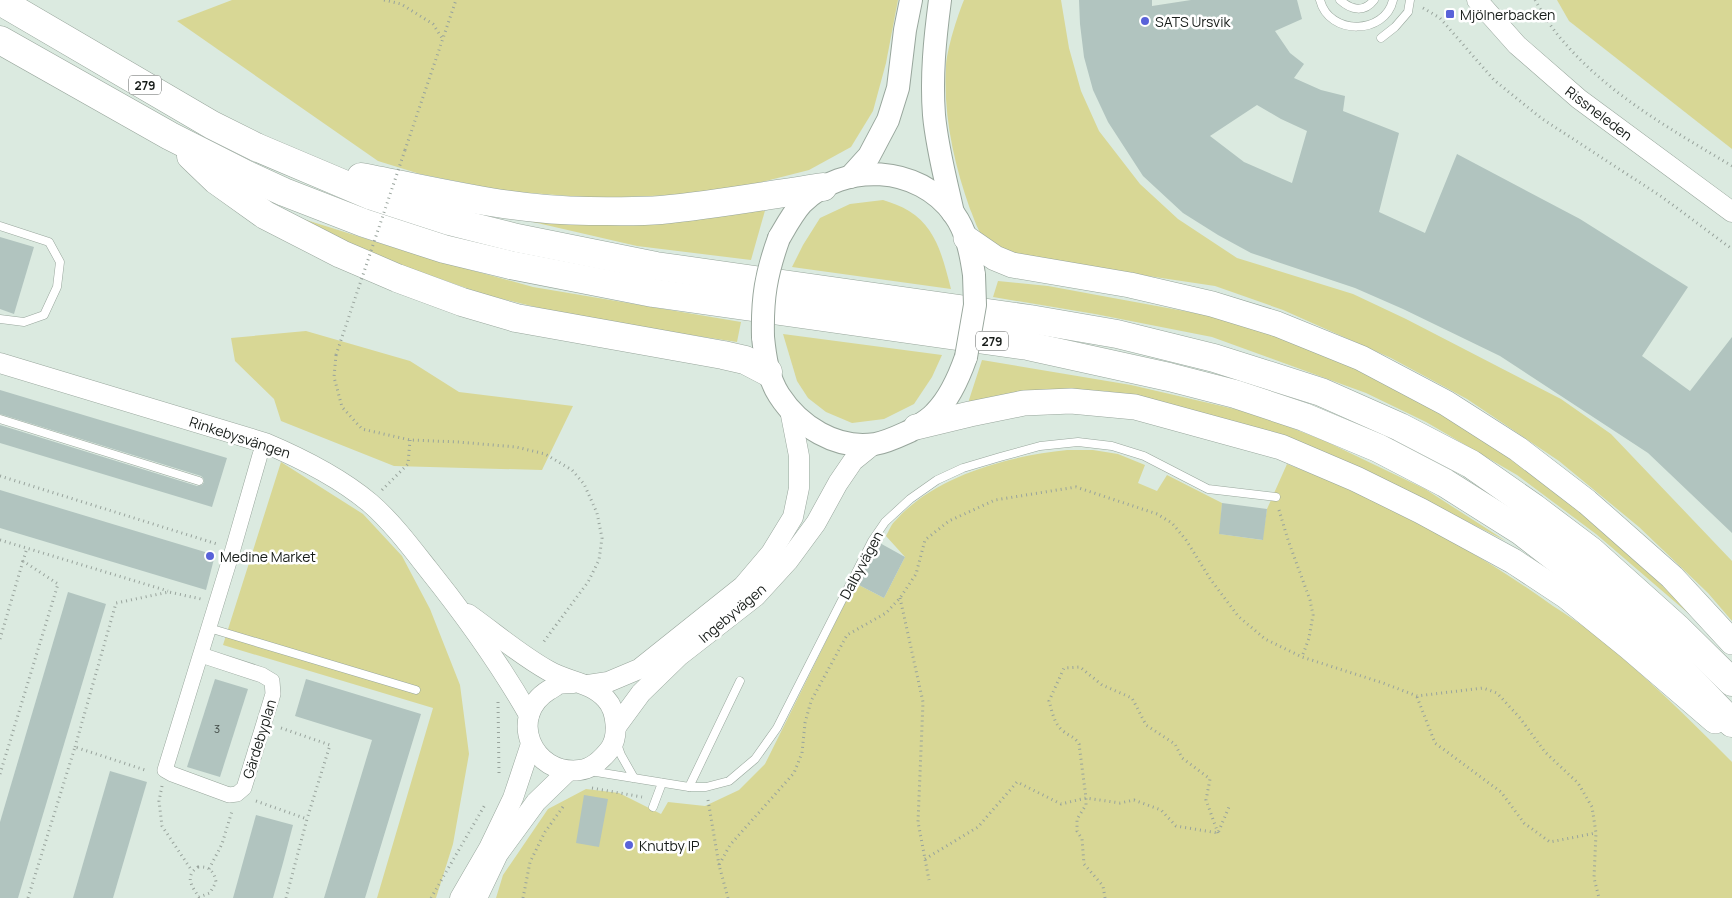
<svg xmlns="http://www.w3.org/2000/svg" width="1732" height="898" font-family="Manrope,sans-serif">
<style>
.green{fill:#d8d795}
.building{fill:#b1c4bf;fill-rule:evenodd}
.lines{fill:none;stroke-linecap:round;stroke-linejoin:round}
.service-casing{stroke:#98a69c;stroke-width:9}
.minor-casing{stroke:#98a69c;stroke-width:16}
.tertiary-casing{stroke:#98a69c;stroke-width:21}
.secondary-casing{stroke:#98a69c;stroke-width:24}
.primary-casing{stroke:#98a69c;stroke-width:26}
.motorway-casing{stroke:#98a69c;stroke-width:29}
.path{stroke:#98a39c;stroke-width:3;stroke-dasharray:1 4;stroke-linecap:butt}
.service{stroke:#fff;stroke-width:8}
.minor{stroke:#fff;stroke-width:15}
.tertiary{stroke:#fff;stroke-width:20}
.secondary{stroke:#fff;stroke-width:22}
.primary{stroke:#fff;stroke-width:25}
.motorway{stroke:#fff;stroke-width:28}
.secondary-bridge-casing{stroke:#98a69c;stroke-width:24;stroke-linecap:butt}
.path-bridge{stroke:#98a39c;stroke-width:3;stroke-dasharray:1 4;stroke-linecap:butt}
.secondary-bridge{stroke:#fff;stroke-width:22}
.poi-dot{fill:#5962d9;stroke:#fff;stroke-width:2}
.labels{text-anchor:middle;dominant-baseline:central;stroke-width:5;stroke-linejoin:round;paint-order:stroke}
.number-label{font-size:11px;fill:#3e4642}
.shield{fill:#fff;stroke:#5d605e;stroke-width:1}
.shield-label{font-size:12px;font-weight:bold;fill:#171c19}
.poi-label{font-size:14px;fill:#171c19;stroke:#fff;text-anchor:start}
.street-label{font-size:14px;fill:#171c19;stroke:#fff}
</style>
<rect width="100%" height="100%" fill="#dbeae0"/>
<g class="green">
<polygon points="232,0 898,0 886,63 873,111 851,147 809,170 742,187 677,195 595,198 505,191 420,174 378,161 177,21"/>
<path d="M964 0H1061L1069 48 1081 91 1099 131 1140 184 1178 219 1237 258 1353 294 1406 319 1561 399 1611 434 1732 561V621L1708 593 1639 527 1559 461 1467 399 1391 358 1283 310 1215 286 1007 255C1000 250 991 246 985 240 978 232 974 218 970 209 954 164 943 115 946 66 947 49 957 17 964 0Z"/>
<polygon points="1557,0 1732,0 1732,149 1569,21"/>
<path d="M883 200C892 203 901 206 909 211 937 228 943 259 951 289L792 267 803 245 820 218 850 204Z"/>
<polygon points="766,207 751,260 637,246 498,214"/>
<polygon points="300,218 424,257 533,287 741,322 737,342 585,319 486,295 339,243"/>
<polygon points="998,281 1048,286 1222,318 1282,335 1335,359 1410,396 1494,443 1611,535 1703,626 1596,534 1517,475 1426,422 1366,393 1212,337 1095,314 993,297"/>
<polygon points="306,331 410,361 459,392 573,406 542,470 394,466 281,421 274,399 235,361 231,338"/>
<polygon points="783,334 942,355 932,377 914,404 884,419 852,423 826,412 808,398 797,381"/>
<polygon points="982,360 1131,385 1256,414 1325,441 1425,489 1506,541 1400,488 1283,436 1204,413 1106,391 1066,390 968,403"/>
<path d="M1067 450H1093L1118 454 1145 465 1138 483 1157 491 1167 475 1222 503 1220 534 1262 540 1267 509 1287 464C1381 500 1471 547 1553 606 1568 616 1583 625 1596 636 1645 675 1689 719 1732 762V898H496L503 875 548 809 586 789 619 793 661 814 668 802 705 806 739 790 765 764 855 583 884 598 905 557 886 536C889 531 891 524 896 520 936 475 1009 456 1067 450Z"/>
<polygon points="281,462 363,514 402,556 430,609 460,685 469,754 453,844 436,898 377,898 433,708 223,645"/>
</g>
<g class="building">
<path d="M1079 0H1152V6L1191 0H1297L1302 19 1275 31 1290 53 1304 64 1294 78 1321 90 1345 96 1343 111 1399 133 1379 212 1425 233 1457 154 1580 219 1688 287 1642 356 1690 391 1732 337V533L1648 453 1500 356 1403 309 1355 288 1251 253 1218 235 1183 213 1143 176 1108 122 1093 90 1084 57 1080 24ZM1257 105 1281 119 1307 131 1292 183 1244 162 1210 136Z"/>
<polygon points="0,237 34,247 14,314 0,309"/>
<polygon points="0,390 227,458 212,507 0,443 0,425 197,486 202,485 204,482 203,478 201,476 0,414"/>
<polygon points="0,490 215,555 206,590 0,528"/>
<polygon points="1222,503 1267,509 1263,540 1219,534"/>
<polygon points="878,542 905,557 884,598 857,584"/>
<polygon points="68,592 106,604 18,898 0,898 0,822"/>
<polygon points="215,679 248,689 220,777 187,767"/>
<polygon points="306,679 421,714 365,898 324,898 372,740 295,716"/>
<polygon points="110,771 147,782 113,898 73,898"/>
<polygon points="584,795 608,799 599,847 576,843"/>
<polygon points="256,815 293,825 283,863 273,898 233,898"/>
</g>
<g class="lines">
<g class="service-casing">
<g id="service">
<path d="M1320 0C1329 36 1385 35 1393 0"/>
<path d="M1340 0C1351 10 1364 13 1374 0"/>
<polyline points="1381,38 1395,27 1408,12 1410,0"/>
<polyline points="0,226 49,242 60,262 57,287 44,315 24,322 0,319"/>
<polyline points="0,419 199,481"/>
<polyline points="209,628 416,690"/>
<polyline points="617,744 621,755 634,778"/>
<polyline points="590,771 689,787 706,787 729,781 755,759 777,728 872,541 885,522 910,499 937,480 963,468 1000,457 1040,446 1078,442 1112,446 1144,456 1208,489 1276,497"/>
<polyline points="689,787 740,681"/>
<polyline points="653,807 662,783"/>
</g>
</g>
<g class="minor-casing">
<polyline id="minor" points="201,655 262,675 272,681 273,694 244,788 237,794 229,795 172,774 165,770 233,549 260,455 265,443"/>
</g>
<g class="tertiary-casing">
<g id="tertiary">
<polyline points="1477,0 1517,45 1579,99 1732,212"/>
<path d="M0 363 265 443C303 459 339 477 370 503 392 522 410 546 428 569 464 614 500 664 529 715"/>
<path d="M468 614C495 633 520 655 549 671 568 682 591 682 606 699 617 711 619 736 610 749 603 758 592 769 580 770 532 776 507 716 549 690 552 689 556 685 559 684 564 683 570 683 574 683"/>
<polyline points="588,685 608,682 639,669 743,586 771,553 793,517 799,488 799,456 790,410"/>
<polyline points="616,727 641,693 679,656 756,596 788,561 816,523 838,483 853,461 874,444"/>
<polyline points="460,898 489,848 513,798 531,744"/>
<polyline points="477,898 498,854 536,802 568,771"/>
</g>
</g>
<g class="secondary-casing">
<g id="secondary">
<path d="M940 0C935 38 931 76 934 115 937 148 946 181 953 213"/>
<polyline points="850,177 869,156 888,120 898,88 905,30 911,0"/>
<path d="M779 238C786 226 793 213 802 203 844 161 919 165 954 214 967 232 971 254 974 275"/>
<path d="M763 337C765 357 768 378 779 395 799 426 836 450 875 444 887 442 899 436 910 431 918 426 929 420 935 413 950 398 959 377 966 357"/>
</g>
</g>
<g class="primary-casing">
<g id="primary">
<polyline points="966,238 995,258 1012,265 1130,285 1212,304 1277,324 1361,358 1446,403 1518,449 1587,502 1672,577 1732,642"/>
<polyline points="916,427 970,414 1024,403 1071,401 1135,407 1281,447 1356,479 1421,511 1513,561 1566,596 1629,647 1715,721"/>
</g>
</g>
<g class="motorway-casing">
<g id="motorway">
<polyline points="0,1 212,125 256,147 372,196 449,221 517,238 656,266 1030,319 1117,334 1214,358 1321,392 1400,427 1471,464 1534,508 1591,551 1678,629 1732,682"/>
<polyline points="0,40 170,136 247,175 284,192 364,223 444,249 510,265 653,293 1028,346 1169,377 1235,394 1304,417 1378,448 1445,483 1521,531 1591,585 1652,640 1732,723"/>
<polyline points="191,156 216,180 265,215 341,254 397,278 462,302 516,318 723,355 745,360 768,372"/>
<path d="M361 177C436 191 512 211 589 211 613 211 638 212 661 210 715 205 769 195 823 187"/>
</g>
</g>
<g class="path">
<polyline points="384,0 401,4 433,24 442,38"/>
<path d="M1535 0C1543 14 1552 29 1563 41 1609 95 1672 130 1732 166"/>
<polyline points="1423,8 1440,18 1494,80 1541,118 1662,197 1732,249"/>
<polyline points="405,150 456,0"/>
<polyline points="336,355 334,377 342,407 362,429 410,440 458,442 516,447 545,454 572,470 584,484 597,513 602,538 599,560 588,582 542,644"/>
<polyline points="0,476 217,544"/>
<polyline points="382,490 408,464 410,440"/>
<polyline points="1279,510 1288,540 1310,600 1313,615 1309,638 1302,657"/>
<polyline points="0,540 168,591"/>
<polyline points="900,598 923,702 918,822 929,880"/>
<polyline points="0,639 23,561"/>
<polyline points="1417,697 1435,743 1501,792 1524,823 1550,842 1596,833"/>
<polyline points="498,702 499,773"/>
<polyline points="281,728 330,745 307,819"/>
<polyline points="75,747 116,603 169,592 201,599"/>
<polyline points="0,774 58,584 23,561 27,548"/>
<polyline points="162,786 159,801 162,826 192,871"/>
<polyline points="592,788 642,797"/>
<polyline points="708,800 719,865"/>
<polyline points="256,801 307,819 286,898"/>
<polyline points="925,859 978,827 1017,782 1061,804 1086,798 1120,803 1134,800 1161,810 1176,826 1218,833 1229,807"/>
<path d="M198 867C209 866 214 871 216 882L210 893 199 897C192 887 184 876 198 867Z"/>
<polyline points="209,869 222,844 232,811"/>
<polyline points="28,898 75,747 148,771"/>
<polyline points="431,898 486,803"/>
<polyline points="523,898 530,862 545,832 565,804"/>
<polyline points="728,898 719,865 730,845 794,773 802,753 805,723 811,701 847,635 886,613 900,598 916,574 925,540 949,521 995,500 1076,487 1157,514 1172,523 1186,540 1211,580 1238,616 1265,639 1302,657 1383,683 1417,696 1483,688 1497,693 1520,718 1545,752 1578,783 1592,807 1596,833 1594,878 1599,898"/>
<path d="M1105 898 1103 886 1084 864 1082 839 1077 831V819L1086 805V798L1079 744C1073 735 1070 737 1063 731 1054 724 1052 711 1049 701L1064 668 1080 667 1102 685 1132 698 1146 725 1175 744 1182 758 1210 779 1206 800 1218 833"/>
</g>
<use href="#service" class="service"/>
<use href="#minor" class="minor"/>
<use href="#tertiary" class="tertiary"/>
<use href="#secondary" class="secondary"/>
<use href="#primary" class="primary"/>
<use href="#motorway" class="motorway"/>
<g class="secondary-bridge-casing">
<g id="secondary-bridge">
<path d="M763 337C762 298 766 274 779 238"/>
<polyline points="966,357 975,305 974,275"/>
</g>
</g>
<polyline class="path-bridge" points="336,355 405,150"/>
<use href="#secondary-bridge" class="secondary-bridge"/>
</g>
<g class="poi-dot">
<rect x="1445" y="9" width="10" height="10" rx="2.5"/>
<circle cx="1145" cy="21" r="5"/>
<circle cx="210" cy="556" r="5"/>
<circle cx="629" cy="845" r="5"/>
</g>
<g class="labels">
<g class="number-label">
<text x="217" y="728">3</text>
</g>
<g class="shield">
<rect x="129" y="75.5" width="32" height="19" rx="4"/>
<rect x="976" y="331.5" width="32" height="19" rx="4"/>
</g>
<g class="shield-label">
<text x="145" y="85">279</text>
<text x="992" y="341">279</text>
</g>
<g class="poi-label">
<text x="1460" y="14">Mjölnerbacken</text>
<text x="1155" y="21">SATS Ursvik</text>
<text x="220" y="556">Medine Market</text>
<text x="639" y="845">Knutby IP</text>
</g>
<g class="street-label">
<text transform="translate(1599 113) rotate(37)">Rissneleden</text>
<text transform="translate(240 437) rotate(18)">Rinkebysvängen</text>
<text transform="translate(861 565) rotate(-62)">Dalbyvägen</text>
<text transform="translate(732 613) rotate(-40)">Ingebyvägen</text>
<text transform="translate(259 739) rotate(-73)">Gärdebyplan</text>
</g>
</g>
</svg>
